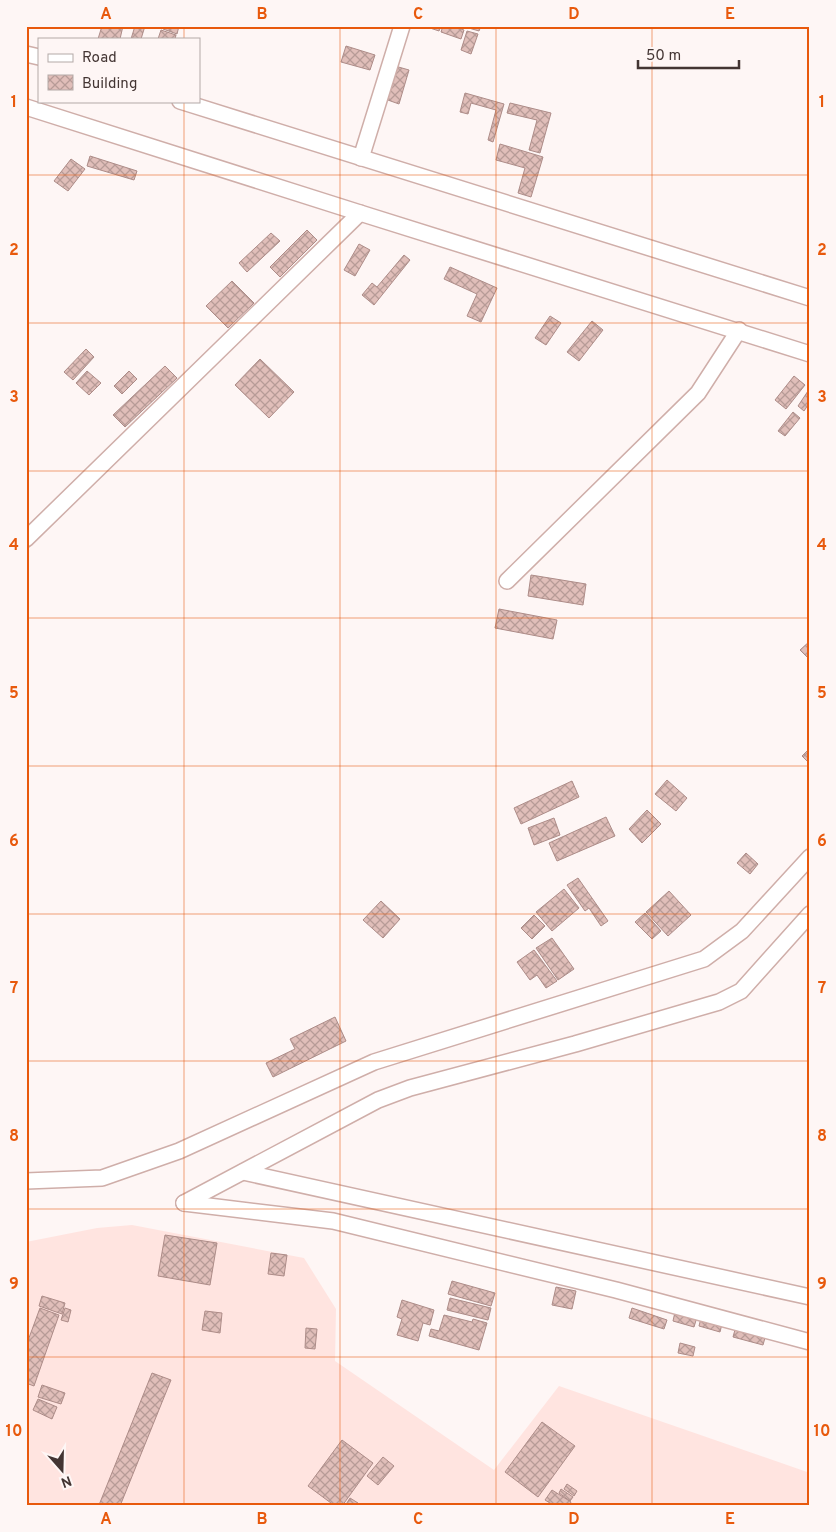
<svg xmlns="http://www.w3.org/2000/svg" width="836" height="1532" font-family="Overpass,sans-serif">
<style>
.built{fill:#ffe4e0}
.building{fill:url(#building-cross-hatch);stroke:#ad8c88}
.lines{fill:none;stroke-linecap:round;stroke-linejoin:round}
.minor-casing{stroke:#cfaea9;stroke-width:18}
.minor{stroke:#fff;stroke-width:15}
.grid{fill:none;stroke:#e8590c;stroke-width:1;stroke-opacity:0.55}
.neatline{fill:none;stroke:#e8590c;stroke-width:2}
.grid-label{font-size:16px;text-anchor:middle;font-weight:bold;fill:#e8590c}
</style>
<defs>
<pattern id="building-cross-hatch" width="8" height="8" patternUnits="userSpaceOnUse" patternTransform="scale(1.25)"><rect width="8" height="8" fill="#e0beb9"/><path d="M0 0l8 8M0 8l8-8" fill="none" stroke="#b79b97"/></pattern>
</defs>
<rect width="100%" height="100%" fill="#fef6f5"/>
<polygon class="built" points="132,1225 304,1258 336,1309 335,1361 494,1470 559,1386 810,1473 810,1506 26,1506 26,1242 97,1228"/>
<g class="building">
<polygon points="102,26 123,26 120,39 98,39"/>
<polygon points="135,26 145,26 141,39 131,39"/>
<polygon points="164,26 179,26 177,34 163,29"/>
<polygon points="424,26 441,26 439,31"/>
<polygon points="443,26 453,26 464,30 461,39 441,32"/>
<polygon points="462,26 481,26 479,31"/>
<polygon points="161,30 176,35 175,39 158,39"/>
<polygon points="467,31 478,34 471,54 461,50"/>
<polygon points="346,46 375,55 370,70 341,62"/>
<polygon points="395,66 409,70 399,104 385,99"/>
<polygon points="465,93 504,104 493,142 488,140 496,110 471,103 468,114 460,112"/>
<polygon points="510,103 551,113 540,153 529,150 537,120 507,113"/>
<polygon points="500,144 543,157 531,197 518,193 525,168 496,160"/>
<polygon points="90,156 137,171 134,180 87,166"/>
<polygon points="71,159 85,169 68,191 54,181"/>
<polygon points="307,230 317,240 280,277 270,267"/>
<polygon points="271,233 280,241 247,272 239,263"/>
<polygon points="359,244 370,250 355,276 344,270"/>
<polygon points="404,255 410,260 374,305 362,295 372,283 377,287"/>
<polygon points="450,267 497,288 481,322 467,316 477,294 444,279"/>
<polygon points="232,281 254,303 228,328 206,306"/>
<polygon points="550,316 561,323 546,345 535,338"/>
<polygon points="592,321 603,330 579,361 567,352"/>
<polygon points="86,349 94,357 73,380 64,372"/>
<polygon points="260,359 294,392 269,418 235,385"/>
<polygon points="165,366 177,378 125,427 113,415"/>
<polygon points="87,371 101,383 89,395 76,383"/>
<polygon points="129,371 137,379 122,394 114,386"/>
<polygon points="794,376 805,385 786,409 775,400"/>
<polygon points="810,388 810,402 804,411 798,406"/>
<polygon points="793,412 800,418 785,436 778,431"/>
<polygon points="531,575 586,584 583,605 528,596"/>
<polygon points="499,609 557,620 553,639 495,628"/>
<polygon points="810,641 810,660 800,650"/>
<polygon points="810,748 810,764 802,756"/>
<polygon points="667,780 687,798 676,811 655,794"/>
<polygon points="572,781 579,797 521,824 514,808"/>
<polygon points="647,810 661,824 642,843 629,829"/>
<polygon points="606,817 615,836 557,861 549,843"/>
<polygon points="554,818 560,835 534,845 528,828"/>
<polygon points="746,853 758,864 750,874 737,863"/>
<polygon points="578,878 608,921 601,926 589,908 585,911 567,885"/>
<polygon points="564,889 579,908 552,931 536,912"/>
<polygon points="669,891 691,915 668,936 646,912"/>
<polygon points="381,901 400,919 383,938 363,920"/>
<polygon points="645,913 661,931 652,939 635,922"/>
<polygon points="534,915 545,926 532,939 521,928"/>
<polygon points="552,938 574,969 558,980 536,948"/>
<polygon points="534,950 557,981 546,988 537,975 530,980 517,962"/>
<polygon points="335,1017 346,1041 273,1077 266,1063 295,1049 290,1039"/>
<polygon points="165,1235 217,1243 210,1285 158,1276"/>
<polygon points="271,1253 287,1255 284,1276 268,1274"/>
<polygon points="452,1281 495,1293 491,1306 448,1294"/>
<polygon points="556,1287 576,1291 572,1309 552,1305"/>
<polygon points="42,1296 65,1303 62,1314 39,1306"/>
<polygon points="450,1298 491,1308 488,1320 447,1310"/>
<polygon points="402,1300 434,1310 430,1325 423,1323 418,1341 397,1335 402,1319 397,1317"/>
<polygon points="40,1308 59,1315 34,1386 26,1383 26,1346"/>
<polygon points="65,1308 71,1310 68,1322 61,1320"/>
<polygon points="632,1308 667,1320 664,1329 629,1318"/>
<polygon points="205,1311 222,1313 220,1333 202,1330"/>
<polygon points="675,1312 697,1317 694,1327 673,1321"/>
<polygon points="444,1315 472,1322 473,1319 487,1323 479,1350 429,1336 431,1329 439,1331"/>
<polygon points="701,1318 722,1324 720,1332 699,1326"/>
<polygon points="736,1326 766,1334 763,1345 733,1337"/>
<polygon points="306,1328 317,1329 315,1349 305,1348"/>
<polygon points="680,1343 695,1347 693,1356 678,1353"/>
<polygon points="152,1373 171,1380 120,1506 102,1506 99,1505"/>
<polygon points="42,1385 65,1393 61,1404 38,1397"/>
<polygon points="38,1399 57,1407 52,1419 33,1410"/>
<polygon points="542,1422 575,1446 538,1497 505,1472"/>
<polygon points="342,1440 373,1463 342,1506 335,1506 308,1486"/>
<polygon points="383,1457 394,1466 378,1485 367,1476"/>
<polygon points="567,1484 577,1491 574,1496 564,1489"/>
<polygon points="561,1489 573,1497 570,1501 559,1493"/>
<polygon points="552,1490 571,1502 569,1506 555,1506 545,1500"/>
<polygon points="350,1498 358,1503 356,1506 345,1506"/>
</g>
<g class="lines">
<g class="minor-casing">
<g id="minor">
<polyline points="26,54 39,57"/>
<polyline points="180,101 810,298"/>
<polyline points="26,107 360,213 810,354"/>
<polyline points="361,158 402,26"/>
<polyline points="26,539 360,213"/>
<polyline points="507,581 698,393 739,330"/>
<polyline points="243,1172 810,1297"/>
<polyline points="26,1181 102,1178 179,1151 374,1062 704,959 742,931 810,857"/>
<polyline points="184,1203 378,1100 410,1088 575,1044 719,1002 741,991 810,914"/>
<polyline points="184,1203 333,1221 616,1290 810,1342"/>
</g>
</g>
<use href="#minor" class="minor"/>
</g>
<path class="grid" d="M184 26V39M340 26V1506M496 26V1506M652 26V1506M184 101V1506M26 175H810M26 323H810M26 471H810M26 618H810M26 766H810M26 914H810M26 1061H810M26 1209H810M26 1357H810"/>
<rect width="836" height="1532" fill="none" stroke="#fef6f5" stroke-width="55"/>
<rect x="38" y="38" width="162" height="65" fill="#fef6f5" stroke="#b3a9a7"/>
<rect x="48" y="54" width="25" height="8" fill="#ffffff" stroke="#b3a9a7"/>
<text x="82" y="62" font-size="15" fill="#433533">Road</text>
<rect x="48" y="75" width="25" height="15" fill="url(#building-cross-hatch)" stroke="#b3a9a7"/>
<text x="82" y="88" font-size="15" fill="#433533">Building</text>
<g transform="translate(62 1470) rotate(160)" stroke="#fef6f5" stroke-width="4" paint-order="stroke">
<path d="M0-4L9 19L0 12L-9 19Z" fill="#433533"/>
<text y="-8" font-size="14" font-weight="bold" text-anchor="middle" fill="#433533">N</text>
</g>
<path d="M638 60v8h101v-8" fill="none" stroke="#433533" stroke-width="2.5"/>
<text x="646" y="60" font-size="15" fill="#433533" stroke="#fef6f5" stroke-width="4" paint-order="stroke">50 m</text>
<rect x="28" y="28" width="780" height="1476" class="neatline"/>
<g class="grid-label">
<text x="106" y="19">A</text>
<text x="262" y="19">B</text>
<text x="418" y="19">C</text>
<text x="574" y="19">D</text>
<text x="730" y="19">E</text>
<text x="14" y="107">1</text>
<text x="822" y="107">1</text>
<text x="14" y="255">2</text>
<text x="822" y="255">2</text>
<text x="14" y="402">3</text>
<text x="822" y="402">3</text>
<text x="14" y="550">4</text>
<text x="822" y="550">4</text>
<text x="14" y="698">5</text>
<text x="822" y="698">5</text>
<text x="14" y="846">6</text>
<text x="822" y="846">6</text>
<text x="14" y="993">7</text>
<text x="822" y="993">7</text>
<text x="14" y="1141">8</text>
<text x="822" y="1141">8</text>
<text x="14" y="1289">9</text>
<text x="822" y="1289">9</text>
<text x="14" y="1436">10</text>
<text x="822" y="1436">10</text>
<text x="106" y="1524">A</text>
<text x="262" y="1524">B</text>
<text x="418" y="1524">C</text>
<text x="574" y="1524">D</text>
<text x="730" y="1524">E</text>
</g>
</svg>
